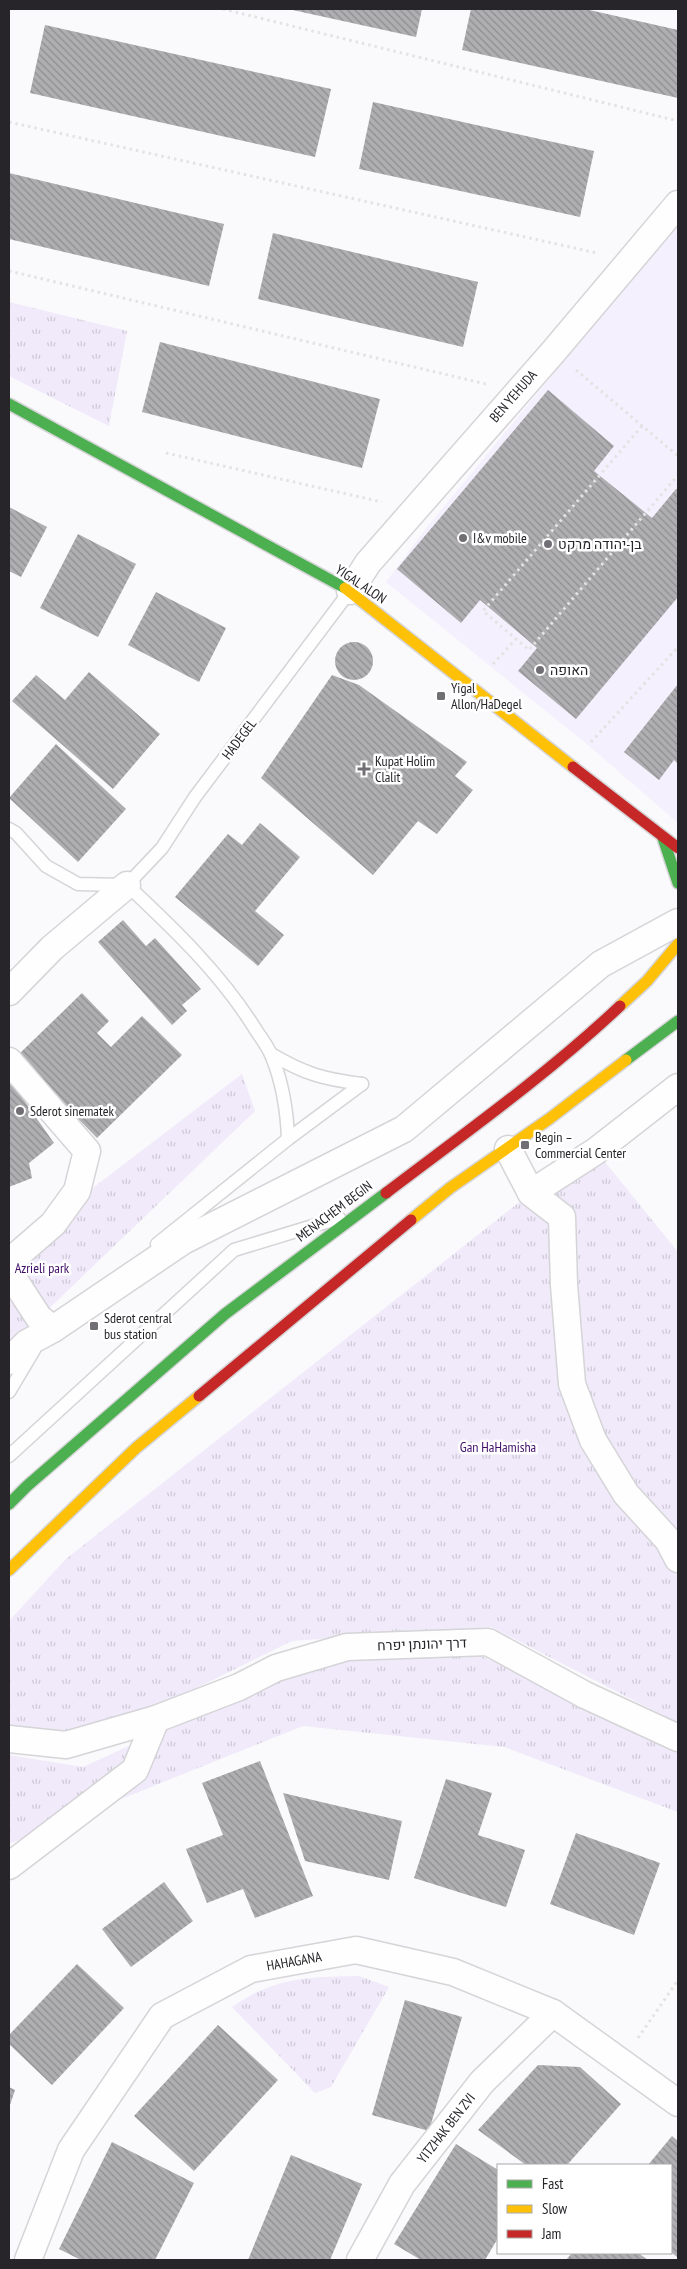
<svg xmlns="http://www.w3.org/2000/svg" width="687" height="2269" font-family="'PT Sans Narrow',Heebo,sans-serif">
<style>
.built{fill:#f4f0fd}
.grass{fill:url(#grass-tufts)}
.building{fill:url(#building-back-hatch)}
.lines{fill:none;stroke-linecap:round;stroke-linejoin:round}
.lane-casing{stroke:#d5d4d7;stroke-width:15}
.street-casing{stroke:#d5d4d7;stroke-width:29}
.fast-casing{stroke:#d5d4d7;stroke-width:14}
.slow-casing{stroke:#d5d4d7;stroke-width:14}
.jam-casing{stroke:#d5d4d7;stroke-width:14}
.path{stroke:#e3e3e3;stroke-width:3;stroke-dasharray:2.5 4;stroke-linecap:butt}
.lane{stroke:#fefeff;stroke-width:12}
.street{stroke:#fefeff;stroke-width:26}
.fast{stroke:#4caf50;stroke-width:11}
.slow{stroke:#ffc107;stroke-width:11}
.jam{stroke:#c62828;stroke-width:11}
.poi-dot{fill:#716f74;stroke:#fff;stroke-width:2}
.labels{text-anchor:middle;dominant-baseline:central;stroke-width:5;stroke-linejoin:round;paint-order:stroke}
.street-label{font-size:14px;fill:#27252a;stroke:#fff}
.poi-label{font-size:14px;fill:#27252a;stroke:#fff;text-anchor:start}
.park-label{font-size:14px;fill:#3f0e68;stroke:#fff}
</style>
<defs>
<pattern id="grass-tufts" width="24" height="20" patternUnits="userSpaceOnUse" patternTransform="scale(1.25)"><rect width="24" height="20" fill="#f0eafa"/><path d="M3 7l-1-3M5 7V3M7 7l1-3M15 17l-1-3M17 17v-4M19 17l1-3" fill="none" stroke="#cec9d6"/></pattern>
<pattern id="building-back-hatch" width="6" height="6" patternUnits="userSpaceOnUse" patternTransform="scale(1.25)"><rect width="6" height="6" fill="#afaeb1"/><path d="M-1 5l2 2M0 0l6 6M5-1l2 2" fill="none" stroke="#8e8d90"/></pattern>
</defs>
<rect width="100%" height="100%" fill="#faf9fc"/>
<polygon class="built" points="678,227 678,823 588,745 386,582 427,527 531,401 645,263"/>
<g class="grass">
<polygon points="9,302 127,331 109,426 9,376"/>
<polygon points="242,1074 255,1111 39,1318 9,1353 9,1252"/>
<polygon points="596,1151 678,1252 678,1723 491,1627 292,1641 133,1719 71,1732 9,1728 9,1621 66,1559 531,1193"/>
<polygon points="365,1654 479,1655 678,1748 678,1812 504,1747 303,1726 9,1844 9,1755 83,1767 282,1676"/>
<path d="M359 1976 389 1987 331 2087 315 2093 232 2007C274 1977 310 1977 359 1976Z"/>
</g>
<g class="building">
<polygon points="288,9 422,9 416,37"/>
<polygon points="471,9 585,9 678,30 678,98 462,50"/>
<polygon points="45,25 331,89 315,157 30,93"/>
<polygon points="373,102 594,151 580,217 359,169"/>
<polygon points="9,173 224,224 209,286 9,239"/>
<polygon points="273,233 478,282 463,347 258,299"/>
<polygon points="160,342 380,399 362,468 142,412"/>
<polygon points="548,390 614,446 594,471 652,518 676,489 678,490 678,597 576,719 518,671 537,648 480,600 461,623 397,569"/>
<polygon points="9,507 47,527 21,577 9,571"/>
<polygon points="78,534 136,564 98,637 40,608"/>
<polygon points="156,592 226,628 199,682 128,645"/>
<circle cx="354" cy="661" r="19"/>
<polygon points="89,672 160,734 113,789 12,701 36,675 65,700"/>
<polygon points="332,675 359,685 467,762 455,776 473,790 437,834 418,821 373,875 261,778"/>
<polygon points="678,684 678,764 674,760 659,780 624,752"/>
<polygon points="56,744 126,809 78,862 9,798"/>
<polygon points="260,823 300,857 255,911 284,935 258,966 175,897 228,834 242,845"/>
<polygon points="123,920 146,946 155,938 201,989 182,1005 187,1011 172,1025 98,942"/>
<polygon points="82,993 109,1021 97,1033 111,1047 142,1016 182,1055 97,1138 17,1056"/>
<polygon points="9,1079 54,1143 29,1163 32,1178 9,1187"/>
<polygon points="260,1761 313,1896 255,1918 243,1889 207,1903 186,1849 223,1835 202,1783"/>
<polygon points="446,1779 492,1793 478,1835 525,1850 506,1907 414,1878"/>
<polygon points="283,1793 402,1821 389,1880 305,1861"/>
<polygon points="576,1833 660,1863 634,1935 550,1904"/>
<polygon points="164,1882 193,1921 131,1967 102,1929"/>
<polygon points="77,1964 124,2008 52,2085 9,2044 9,2035"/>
<polygon points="405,2000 462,2017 429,2131 372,2115"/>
<polygon points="218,2025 278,2080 194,2171 134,2116"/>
<polygon points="538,2065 580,2067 621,2104 567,2165 526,2165 478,2130"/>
<polygon points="9,2087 15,2090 9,2108"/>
<polygon points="672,2136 678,2141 678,2258 671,2252 671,2165 648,2165"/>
<polygon points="112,2142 194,2183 155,2260 81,2260 59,2249"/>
<polygon points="456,2144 498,2170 498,2238 485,2260 421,2260 394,2244"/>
<polygon points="291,2155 362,2184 330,2260 248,2260"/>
<polygon points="572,2253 638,2253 648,2260 566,2260"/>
</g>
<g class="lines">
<g class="lane-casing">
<g id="lane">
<polyline points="9,829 16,833 46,866 78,884 123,885"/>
<polyline points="127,885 162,848 195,797 350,591"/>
<path d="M127 885C174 929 220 973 254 1027 260 1037 268 1046 272 1057 283 1084 287 1110 288 1139"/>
<path d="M271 1054C305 1074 323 1079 362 1084"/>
<polyline points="157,1244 288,1139 362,1084"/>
<polyline points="9,1392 34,1350"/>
<polyline points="9,1456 234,1250 339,1218"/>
</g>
</g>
<g class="street-casing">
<g id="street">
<polyline points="350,591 368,563 554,351 678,204"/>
<polyline points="9,992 52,948 127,885"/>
<polyline points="9,1061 87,1151 77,1191 53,1224 16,1256 11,1275 39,1318 53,1329"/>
<polyline points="508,1149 531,1193 562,1217 564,1285 572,1384 593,1440 626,1494 668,1540 678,1559"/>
<polyline points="531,1193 596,1151 678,1087"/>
<polyline points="9,1361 27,1343 53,1329 183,1241 404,1129 601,964 678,922"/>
<polyline points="9,1739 66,1745 156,1719"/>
<polyline points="9,1866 135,1770 156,1719 239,1687 276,1668 347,1647 488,1642 585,1695 678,1738"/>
<polyline points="28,2260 71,2150 162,2016 251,1969 356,1950 453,1972 553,2013 678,2103"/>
<polyline points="360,2260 402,2184 482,2082 553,2013"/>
</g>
</g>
<g class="fast-casing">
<g id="fast">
<polyline points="9,404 345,588"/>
<polyline points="663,838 678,883"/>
<polyline points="626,1060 678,1021"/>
<polyline points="9,1504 27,1486 225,1314 386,1193"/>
</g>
</g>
<g class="slow-casing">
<g id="slow">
<polyline points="345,588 573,767"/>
<polyline points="620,1006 647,981 678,944"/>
<polyline points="411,1220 450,1188 549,1119 626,1060"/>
<polyline points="9,1570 136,1448 199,1396"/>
</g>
</g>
<g class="jam-casing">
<g id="jam">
<polyline points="573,767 678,848"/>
<path d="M386 1193C465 1133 548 1074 620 1006"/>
<polyline points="199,1396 411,1220"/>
</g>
</g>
<g class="path">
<polyline points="223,9 678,121"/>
<polyline points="9,122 597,253"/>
<polyline points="9,271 486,384"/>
<polyline points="576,370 678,456"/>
<polyline points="642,426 483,611 529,650 678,475"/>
<polyline points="166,453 382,502"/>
<polyline points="493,664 516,639"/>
<polyline points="591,742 678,647"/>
<polyline points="638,2038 678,1980"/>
</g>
<use href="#lane" class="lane"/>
<use href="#street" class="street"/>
<use href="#fast" class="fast"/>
<use href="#slow" class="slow"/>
<use href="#jam" class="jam"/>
</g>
<g class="poi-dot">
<circle cx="463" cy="538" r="5"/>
<circle cx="548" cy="544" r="5"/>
<circle cx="540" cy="670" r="5"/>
<rect x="436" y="691" width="10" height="10" rx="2.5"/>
<path d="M361.5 761.5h5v5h5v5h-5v5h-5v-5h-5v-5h5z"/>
<circle cx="20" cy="1111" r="5"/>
<rect x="520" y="1140" width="10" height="10" rx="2.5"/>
<rect x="89" y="1321" width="10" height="10" rx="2.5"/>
</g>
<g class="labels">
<g class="street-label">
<text transform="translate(513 396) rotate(-49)">BEN YEHUDA</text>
<text transform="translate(361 584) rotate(34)">YIGAL ALON</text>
<text transform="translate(239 739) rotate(-53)">HADEGEL</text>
<text transform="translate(334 1211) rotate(-37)">MENACHEM BEGIN</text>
<text transform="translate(422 1644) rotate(-2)">דרך יהונתן יפרח</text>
<text transform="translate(294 1961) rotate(-10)">HAHAGANA</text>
<text transform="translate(446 2128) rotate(-52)">YITZHAK BEN ZVI</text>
</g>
<g class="poi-label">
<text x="473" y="538">I&amp;v mobile</text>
<text x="558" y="544">בן-יהודה מרקט</text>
<text x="550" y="670">האופה</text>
<text x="451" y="688">Yigal<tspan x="451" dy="16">Allon/HaDegel</tspan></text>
<text x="375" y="761">Kupat Holim<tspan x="375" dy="16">Clalit</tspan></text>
<text x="30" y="1111">Sderot sinematek</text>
<text x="535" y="1137">Begin –<tspan x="535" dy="16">Commercial Center</tspan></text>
<text x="104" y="1318">Sderot central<tspan x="104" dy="16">bus station</tspan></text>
</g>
<g class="park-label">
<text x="42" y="1268">Azrieli park</text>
<text x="498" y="1447">Gan HaHamisha</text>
</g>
</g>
<rect width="687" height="2269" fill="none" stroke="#27252a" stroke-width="20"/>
<rect x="497" y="2164" width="175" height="90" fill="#ffffff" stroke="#a9a8aa"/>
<rect x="507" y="2180" width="25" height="8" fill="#4caf50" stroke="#a9a8aa"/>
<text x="542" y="2189" font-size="15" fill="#27252a">Fast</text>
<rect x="507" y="2205" width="25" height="8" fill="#ffc107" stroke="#a9a8aa"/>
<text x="542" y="2214" font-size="15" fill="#27252a">Slow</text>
<rect x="507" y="2230" width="25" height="8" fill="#c62828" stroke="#a9a8aa"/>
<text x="542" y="2239" font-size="15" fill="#27252a">Jam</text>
</svg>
